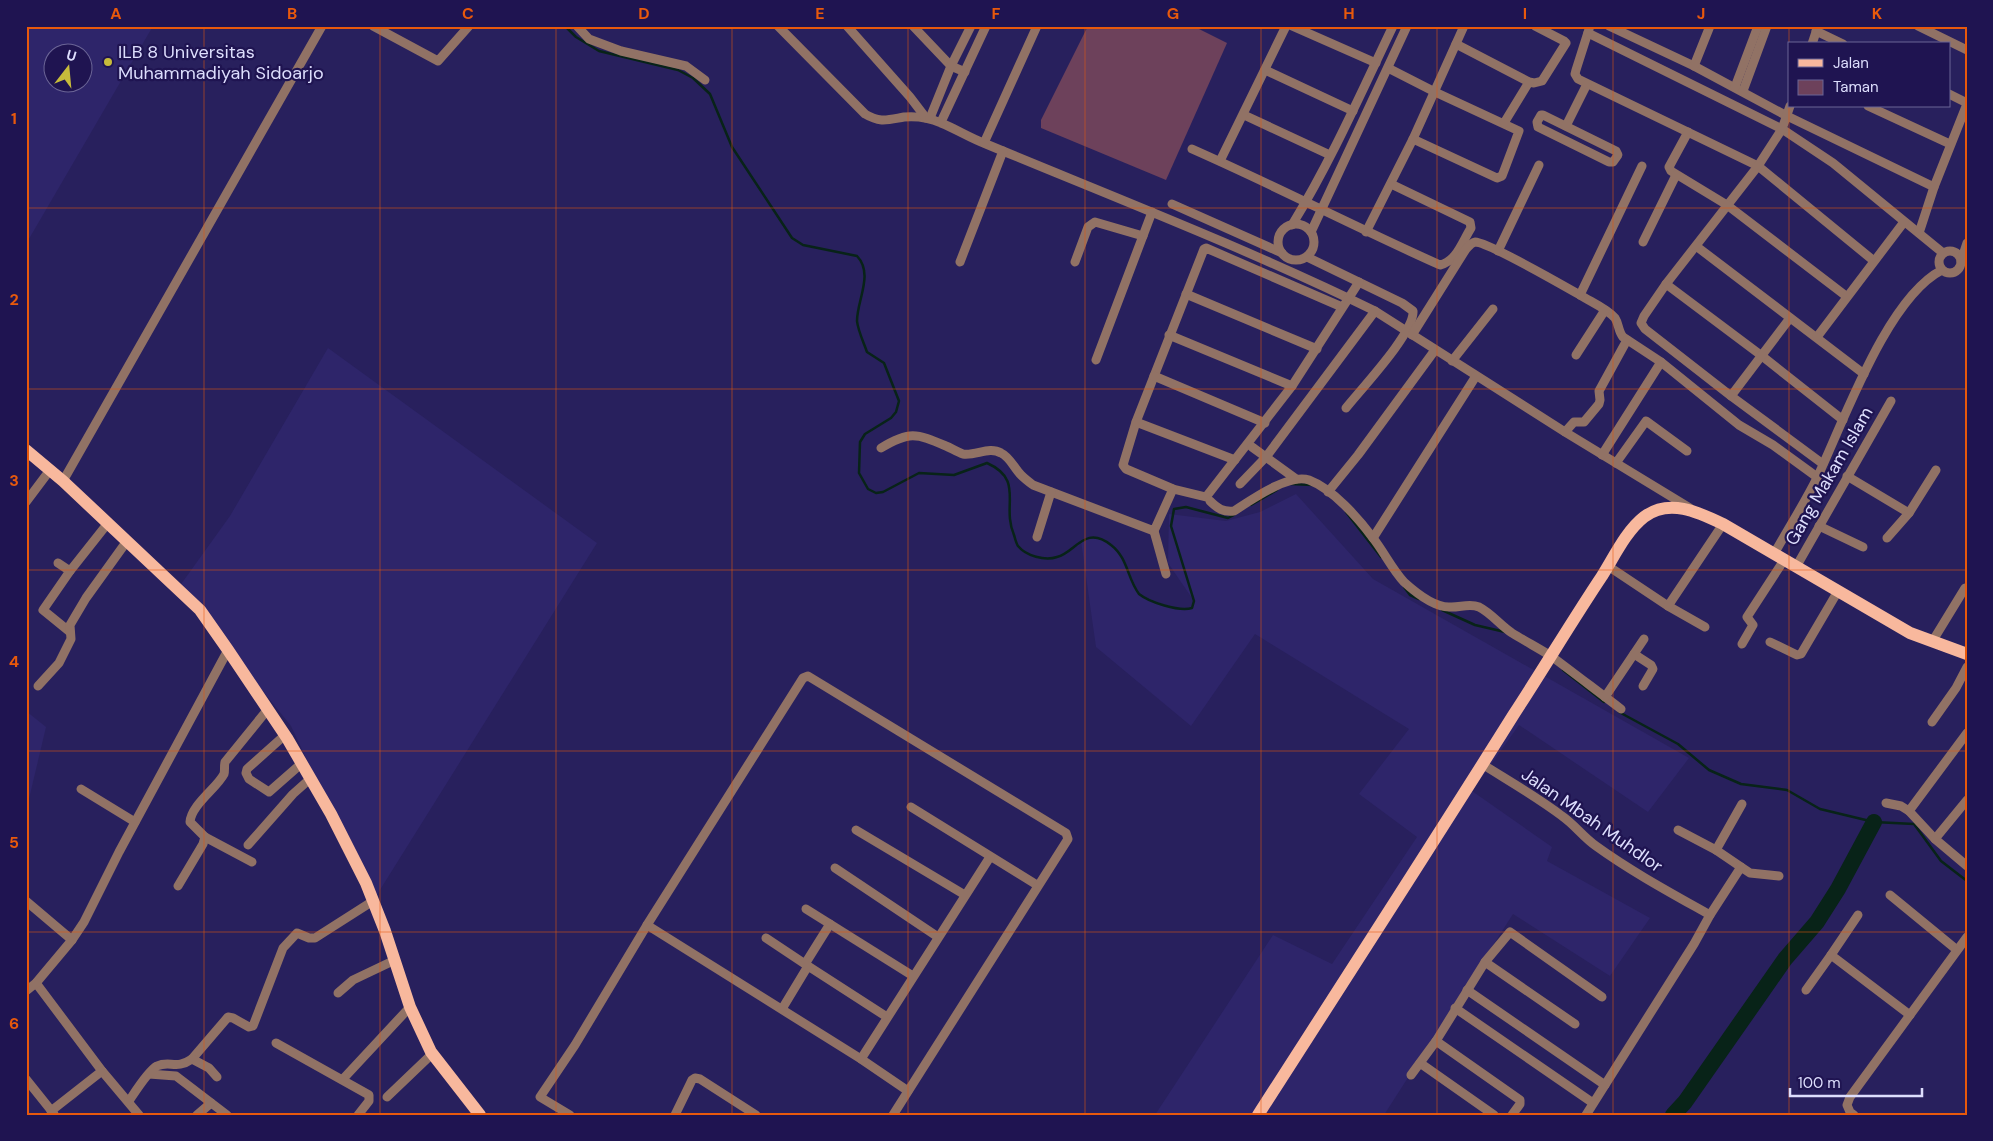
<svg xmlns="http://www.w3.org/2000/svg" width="1993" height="1141" font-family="'DM Sans',sans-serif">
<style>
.built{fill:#2e256a;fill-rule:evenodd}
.green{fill:#6d415b}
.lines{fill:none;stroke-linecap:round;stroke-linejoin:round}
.stream{stroke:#082318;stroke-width:2.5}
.river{stroke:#082318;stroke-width:16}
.street{stroke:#917265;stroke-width:9}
.primary{stroke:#f8b89d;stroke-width:12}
.grid{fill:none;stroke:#e8590c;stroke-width:1;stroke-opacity:0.55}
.poi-dot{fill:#c7bb3b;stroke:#1f1451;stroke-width:2}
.labels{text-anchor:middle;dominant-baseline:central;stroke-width:4.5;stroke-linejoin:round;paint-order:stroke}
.poi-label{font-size:18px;fill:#dddefd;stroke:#1f1451;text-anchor:start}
.street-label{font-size:18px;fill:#dddefd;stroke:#1f1451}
.neatline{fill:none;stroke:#e8590c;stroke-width:2}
.grid-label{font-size:16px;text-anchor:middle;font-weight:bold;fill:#e8590c}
</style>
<rect width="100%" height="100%" fill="#28205d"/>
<g class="built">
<path d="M26 26H153L26 244ZM52 52H82V82H52Z"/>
<polygon points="328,348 597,543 373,901 291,726 179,587 230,516"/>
<polygon points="1296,494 1373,579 1689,758 1648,812 1519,725 1472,791 1552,847 1547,861 1650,918 1610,976 1513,914 1384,1115 1155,1115 1273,935 1332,964 1417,837 1359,794 1409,729 1255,634 1191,726 1096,647 1081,541 1088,538 1099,539 1110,544 1124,560 1139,594 1162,604 1186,610 1192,608 1194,601 1168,563 1169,514 1226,521 1260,512"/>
<polygon points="26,711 46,727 28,803 26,803"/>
</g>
<polygon class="green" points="1088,26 1193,26 1227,43 1166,180 1041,128 1041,120"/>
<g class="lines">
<g class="stream">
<path d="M565 26 576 37 599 51 678 70 693 78 710 94 732 147 792 238 803 245 857 256C874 274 857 300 857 321 858 331 864 343 867 352L884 363 899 401 896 412 891 418 865 434 860 442 859 473 868 489 876 493 883 492 919 473 954 475 987 463C1025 480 1001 505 1014 535 1015 538 1016 543 1018 546 1026 556 1045 561 1057 557 1075 553 1085 524 1111 545 1128 558 1127 578 1139 594 1149 602 1179 612 1192 608L1194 601 1171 526 1174 509 1186 507 1228 518 1234 515"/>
<polyline points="1291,484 1313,485"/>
<polyline points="1251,505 1277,490"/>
<polyline points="1346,512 1381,557"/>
<polyline points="1404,587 1410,595 1419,599"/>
<polyline points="1442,610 1475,625 1505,632"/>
<polyline points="1563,670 1604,702"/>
<polyline points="1619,712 1678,744 1709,770 1741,784 1787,790 1820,809 1874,822 1914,824 1941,861 1967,881"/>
</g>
<polyline class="river" points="1673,1115 1685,1102 1785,959 1817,922 1838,889 1874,822"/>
<g class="street">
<polyline points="373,26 438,61 469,26"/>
<polyline points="577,26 589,39 621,51 686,66 705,80"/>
<path d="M778 26 865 114C880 123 887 120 904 117 916 116 930 118 941 123 956 129 970 138 986 144 1116 198 1248 249 1375 311L1565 432 1690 508"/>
<polyline points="847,26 910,97 926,118"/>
<polyline points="913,26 951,66 965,72"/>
<polyline points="1292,26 1376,63"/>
<polyline points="1590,26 1576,70 1575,74 1578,79 1758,166 1874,261"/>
<polyline points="1609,26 1694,66 1787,116 1934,187"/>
<polyline points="1918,26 1967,50"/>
<polyline points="1816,31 1843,44"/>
<polyline points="1588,33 1782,129 1833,163 1943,253"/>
<polyline points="1456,44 1529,82 1534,83 1542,81 1566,43 1564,41 1535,26"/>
<polyline points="1812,44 1818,26"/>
<polyline points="1694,66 1710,26"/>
<polyline points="1388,68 1435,92 1519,131 1502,176 1497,178 1413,139"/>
<polyline points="1265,70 1353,111"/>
<polyline points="1735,87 1758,26"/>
<polyline points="1743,91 1767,26"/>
<polyline points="1949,94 1967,103"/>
<polyline points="1790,106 1782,129 1758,166 1666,284 1644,316 1641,323 1645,329 1731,396 1823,464"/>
<polyline points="1868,106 1950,144"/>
<polyline points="1244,115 1330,155"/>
<polygon points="1541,115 1543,115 1616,151 1618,155 1613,162 1609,162 1538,127 1537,122"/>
<polyline points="930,118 951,66 971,26"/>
<polyline points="941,122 986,26"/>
<polyline points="1504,123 1529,82"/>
<polyline points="1566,126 1587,84"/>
<polyline points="1688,132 1669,167 1671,171 1727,205 1846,296"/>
<polyline points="984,143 1037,26"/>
<path d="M1192 149C1276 186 1357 228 1440 265 1457 261 1462 242 1471 228L1470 222 1391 184"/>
<polyline points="1220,161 1286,26"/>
<polyline points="1172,204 1282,253"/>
<circle cx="1296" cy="242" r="18"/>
<path d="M1292 225C1331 161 1361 93 1393 26"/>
<polyline points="1311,232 1407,26"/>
<polyline points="1366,232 1413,139 1464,26"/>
<polyline points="1919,233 1934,187 1967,104"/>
<polyline points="1643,242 1676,175"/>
<polyline points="1696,246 1864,374"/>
<polyline points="1498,251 1539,165"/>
<circle cx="1950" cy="262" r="11"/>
<path d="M1307 257 1402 303 1413 311C1415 332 1361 389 1346 408"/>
<polyline points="1961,261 1967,243"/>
<polyline points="960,262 1003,151"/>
<polyline points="1075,262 1088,227 1095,222 1143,236"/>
<polyline points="1666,284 1762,356 1843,420"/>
<polyline points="1186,294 1317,349"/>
<path d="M1580 295C1591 302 1606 308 1615 318 1619 324 1618 331 1623 337L1661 362 1739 425 1773 445 1817 477"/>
<polyline points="1342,307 1206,248 1204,249 1136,422 1123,465 1126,469 1173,489 1206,497 1292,386 1359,282"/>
<polyline points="1169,335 1292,386"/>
<path d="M1412 335 1466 249C1469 246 1471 243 1475 242 1488 242 1564 286 1580 295L1642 166"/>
<polyline points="1817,337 1904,222"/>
<polyline points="1576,355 1605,310"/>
<polyline points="1096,360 1152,212"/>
<polyline points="1452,361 1493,309"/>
<polyline points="1154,376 1265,423"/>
<polyline points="1731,396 1790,318"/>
<polyline points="1136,422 1235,460"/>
<polyline points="1565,432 1574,422 1584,422 1599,404 1600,400 1599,391 1627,340"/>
<polyline points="1252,447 1296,479"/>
<path d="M881 448C909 431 916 433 946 446 951 448 957 452 963 454 976 456 989 446 1001 453 1010 457 1014 468 1021 475 1025 479 1029 482 1033 485L1154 531 1173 489"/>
<polyline points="1602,455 1661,362"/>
<polyline points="1616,463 1646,421 1687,451"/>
<polyline points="1847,476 1909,513"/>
<polyline points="63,481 322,26"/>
<polyline points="1240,484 1266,457 1375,311"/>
<polyline points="1328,492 1358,455 1435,350"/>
<path d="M1210 501C1218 509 1223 512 1234 511 1251 500 1289 473 1309 480 1333 489 1359 519 1373 538 1384 552 1392 569 1404 582 1415 592 1433 607 1449 607 1459 608 1469 603 1479 607 1491 613 1500 625 1512 633 1525 641 1538 648 1551 656 1574 673 1597 691 1621 709"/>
<polyline points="26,502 50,470"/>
<polyline points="1819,526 1863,547"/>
<polyline points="1154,531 1166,574"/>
<polyline points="1037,537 1051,492"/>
<polyline points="1373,538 1476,376"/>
<polyline points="1887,538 1909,513 1936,470"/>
<path d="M1774 554C1788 529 1804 504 1817 478 1844 421 1887 298 1942 270"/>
<polyline points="58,563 70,571 108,523"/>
<polyline points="1608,566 1668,606 1705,627"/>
<polyline points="1796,567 1891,401"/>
<polyline points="70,571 43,610 70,632"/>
<polyline points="1668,606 1723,524"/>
<polyline points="1770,642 1797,655 1801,654 1838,591"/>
<polyline points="1932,642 1965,588"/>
<polyline points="1742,644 1753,625 1747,617 1784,560"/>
<polyline points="1634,654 1651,665 1653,669 1643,686"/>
<polyline points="38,686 59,663 71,639 70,625 86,598 127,541"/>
<polyline points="1605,697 1644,639"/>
<polyline points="1932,722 1956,688 1967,667"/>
<polyline points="285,735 247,769 246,773 249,779 269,792 302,763"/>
<path d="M1482 764C1509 781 1537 797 1562 816 1575 825 1583 837 1596 846 1632 872 1671 893 1710 915"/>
<polyline points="81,789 135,822"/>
<polyline points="1886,803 1901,806 1909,811 1935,839 1967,866"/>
<polyline points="911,807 1037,885"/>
<polyline points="1909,811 1967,733"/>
<polyline points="856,830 965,895"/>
<polyline points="1678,830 1716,850 1741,867"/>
<polyline points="205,837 252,862"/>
<polyline points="1935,839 1967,800"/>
<polyline points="248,845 293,794 311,778"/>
<polyline points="1716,850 1742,804"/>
<polyline points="835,868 938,937"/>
<path d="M178 886 203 844 205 837 190 822C191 805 217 788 224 774 225 771 224 766 225 762L268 709"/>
<polyline points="1890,895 1957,950"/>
<polyline points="26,901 72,940"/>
<polyline points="806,909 913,976"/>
<polyline points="1858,915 1831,955 1910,1015"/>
<polyline points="647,925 861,1059 908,1091"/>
<polyline points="766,938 808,966"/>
<polyline points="1485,962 1575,1024"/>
<polyline points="805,964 830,924"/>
<polyline points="36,983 102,1071 139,1115"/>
<polyline points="1467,990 1605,1085"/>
<polyline points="1806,990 1831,955"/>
<polyline points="26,991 36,983 72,940 84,922 119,852 228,650"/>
<polyline points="338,993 353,980 395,960"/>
<polyline points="1455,1008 1593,1103"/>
<polyline points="782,1009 808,966 887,1017"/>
<polyline points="1436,1041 1520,1100 1520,1104 1512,1115"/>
<polyline points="276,1043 369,1095 369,1101 358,1115"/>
<polyline points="192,1059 228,1017 233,1018 249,1027 253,1026 283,948 297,933 309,938 315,938 373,901"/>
<polyline points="861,1059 990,857"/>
<polyline points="1420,1063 1494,1115"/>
<polyline points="149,1074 176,1076 227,1115"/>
<polyline points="1411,1075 1436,1041 1485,962 1510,932 1602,997"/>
<polyline points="26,1079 54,1114"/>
<polyline points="343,1079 410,1007"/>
<polyline points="387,1097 432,1054"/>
<path d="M129 1101C135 1092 148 1071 157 1066 170 1060 176 1070 192 1059L209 1068 217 1077"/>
<polyline points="51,1111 102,1071"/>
<polyline points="197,1115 211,1103"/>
<polyline points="570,1115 540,1097 575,1045 647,925 803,678 808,676 1066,833 1068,839 893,1115"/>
<polyline points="675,1115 692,1080 695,1078 700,1079 756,1115"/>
<polyline points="1586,1115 1694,944 1710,915 1741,867 1750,873 1779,876"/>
<polyline points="1854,1115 1850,1112 1847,1105 1850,1097 1967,937"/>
</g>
<g class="primary">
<polyline points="26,450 63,481 200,610 228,650 287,738 331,814 366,883 385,931 410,1007 431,1052 480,1115"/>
<path d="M1258 1115C1344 981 1430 848 1514 714 1544 668 1572 621 1602 576 1614 557 1626 531 1644 517 1669 498 1698 512 1723 524L1910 633 1967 654"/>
</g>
</g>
<path class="grid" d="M204 26V1115M380 26V1115M556 26V1115M732 26V1115M908 26V1115M1085 26V1115M1261 26V1115M1437 26V1115M1613 26V1115M1789 26V44M1789 106V1115M26 208H1967M26 389H1967M26 570H1967M26 751H1967M26 932H1967"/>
<circle class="poi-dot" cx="108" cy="62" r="5"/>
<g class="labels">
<g class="poi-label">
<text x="118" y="52">ILB 8 Universitas<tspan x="118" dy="21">Muhammadiyah Sidoarjo</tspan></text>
</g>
<g class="street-label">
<text transform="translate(1829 476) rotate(-60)">Gang Makam Islam</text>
<text transform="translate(1592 820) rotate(35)">Jalan Mbah Muhdlor</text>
</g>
</g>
<rect width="1993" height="1141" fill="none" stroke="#1f1451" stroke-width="55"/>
<rect x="1788" y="42" width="162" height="65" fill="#1f1451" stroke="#6b6596"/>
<rect x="1798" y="59" width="25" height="8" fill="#f8b89d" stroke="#6b6596"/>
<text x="1833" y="68" font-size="15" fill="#dddefd">Jalan</text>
<rect x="1798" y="80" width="25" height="15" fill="#6d415b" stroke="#6b6596"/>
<text x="1833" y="92" font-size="15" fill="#dddefd">Taman</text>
<g transform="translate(68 68) rotate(16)"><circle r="24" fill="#1f1451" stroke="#6b6596"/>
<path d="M0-4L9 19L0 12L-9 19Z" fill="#c7bb3b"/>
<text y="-8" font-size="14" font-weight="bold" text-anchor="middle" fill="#dddefd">U</text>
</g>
<path d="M1790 1088v8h132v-8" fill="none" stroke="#dddefd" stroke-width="2.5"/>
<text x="1798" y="1088" font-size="15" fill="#dddefd" stroke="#1f1451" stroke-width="4" paint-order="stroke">100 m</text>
<rect x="28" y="28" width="1938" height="1086" class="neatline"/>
<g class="grid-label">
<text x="116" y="19">A</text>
<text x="292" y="19">B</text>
<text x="468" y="19">C</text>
<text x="644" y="19">D</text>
<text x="820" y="19">E</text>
<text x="996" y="19">F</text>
<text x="1173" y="19">G</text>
<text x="1349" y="19">H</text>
<text x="1525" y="19">I</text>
<text x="1701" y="19">J</text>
<text x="1877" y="19">K</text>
<text x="14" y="124">1</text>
<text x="14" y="305">2</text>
<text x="14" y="486">3</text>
<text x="14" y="667">4</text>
<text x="14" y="848">5</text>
<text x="14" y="1029">6</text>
</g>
</svg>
